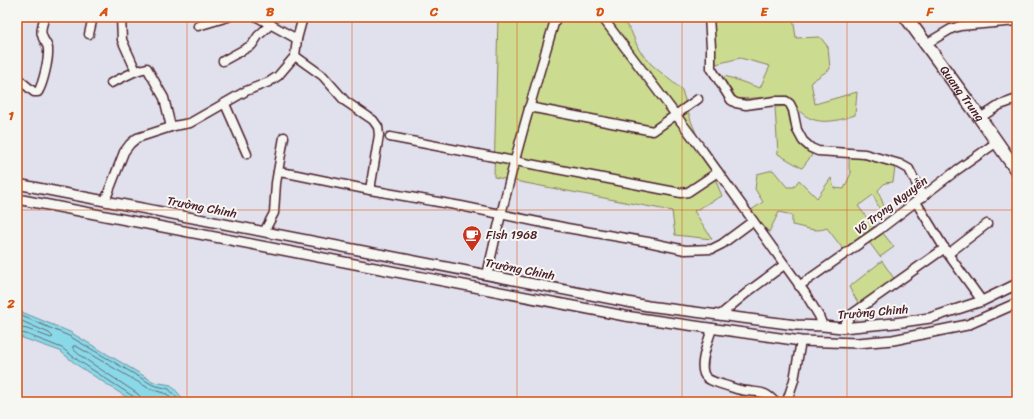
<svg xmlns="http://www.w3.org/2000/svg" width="1034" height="419" font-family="Sriracha,sans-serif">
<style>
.green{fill:#cbdc90;stroke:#8a7e5e}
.water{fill:#8ad9e8;stroke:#708f9c}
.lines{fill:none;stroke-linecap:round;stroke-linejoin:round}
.shore{stroke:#646977;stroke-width:1}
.minor-casing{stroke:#4a1f2b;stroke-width:11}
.tertiary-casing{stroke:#4a1f2b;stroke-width:12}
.primary-casing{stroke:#4a1f2b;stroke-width:15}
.minor{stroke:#f6f6f2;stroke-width:8}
.tertiary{stroke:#f6f6f2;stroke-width:9}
.primary{stroke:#f6f6f2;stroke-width:12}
.grid{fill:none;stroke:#d8530f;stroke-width:1;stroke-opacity:0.55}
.labels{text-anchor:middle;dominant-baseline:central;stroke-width:4;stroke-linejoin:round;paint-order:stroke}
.street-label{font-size:12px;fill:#4a1f2b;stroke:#f6f6f2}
.poi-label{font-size:12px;fill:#4a1f2b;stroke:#f6f6f2;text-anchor:start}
.neatline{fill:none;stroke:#d8530f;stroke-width:1.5}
.grid-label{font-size:13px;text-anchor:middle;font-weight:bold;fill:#d8530f}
</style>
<rect width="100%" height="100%" fill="#e1e1ed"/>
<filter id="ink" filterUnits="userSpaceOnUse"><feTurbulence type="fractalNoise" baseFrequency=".025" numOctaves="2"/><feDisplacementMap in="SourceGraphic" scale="8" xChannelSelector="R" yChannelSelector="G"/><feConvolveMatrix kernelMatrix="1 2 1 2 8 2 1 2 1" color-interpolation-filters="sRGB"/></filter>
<g filter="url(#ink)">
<g class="green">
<polygon points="498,17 620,17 631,31 639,50 652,65 682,90 691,121 722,196 694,211 712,239 675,235 672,211 494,177"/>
<path d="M758 17H793L796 38 820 37 828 47 830 69 811 82 815 104 857 92 855 115C838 121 818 126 803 114 797 110 793 102 788 96L737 99 724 79 725 76 760 88 770 66 740 58 716 64 713 19H758Z"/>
<polygon points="787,106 792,132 812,155 802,168 778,154 775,107"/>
<path d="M849 155 895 167 893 182 885 183 878 190 886 212 882 214 873 195 858 206 874 227 843 249 827 228C815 233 804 227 792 225V215L779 212 769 232 750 211 763 202 755 189 757 174 773 170 787 187H794L799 180 817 198 831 178 834 188 844 189 851 173 849 169Z"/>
<polygon points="882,232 894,247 880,257 869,242"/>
<polygon points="882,261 895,280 860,306 849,287"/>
</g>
<polygon class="water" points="17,310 70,332 154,382 171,385 186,402 134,402 77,365 60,351 17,336"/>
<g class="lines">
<g class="shore">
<polyline points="17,314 69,336 153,385 169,389 180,402"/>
<polyline points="17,319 49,333 53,337 51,338 27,329 17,327"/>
<polyline points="17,332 26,334 62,348 79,361 134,397 136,402"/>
<polyline points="141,402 141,398 138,394 82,357 73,349 73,346 76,346 150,389 167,394 174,402"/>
</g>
<g class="minor-casing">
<g id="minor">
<polyline points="121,17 122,40 136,71"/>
<polyline points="257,17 297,39"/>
<polyline points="602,17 703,151 805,293 819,316 823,326"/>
<polyline points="709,17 711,47 711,68 731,100 736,103 746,105 775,101 786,101 790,104 793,110 797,130 803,141 811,148 818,151 865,154 900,164 909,169 923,197"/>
<polyline points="198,26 228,17"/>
<polyline points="89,34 93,17"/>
<polyline points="926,44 951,29 960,26 1017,21"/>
<polyline points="295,56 323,76 345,101 373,120 378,127 379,135 370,190"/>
<polyline points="223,61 252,45 258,36 271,24"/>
<path d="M17 78 34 92H38C43 84 49 59 48 49 48 44 43 41 42 35 40 30 43 22 45 17"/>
<polyline points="111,83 136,71 147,68 164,98 171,127"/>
<polyline points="225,104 247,154"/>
<polyline points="529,107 653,131 698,99"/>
<polyline points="980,118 1000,105 1017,99"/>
<polyline points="390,137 681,193 688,192 718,172"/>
<polyline points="278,172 292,174 370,190 461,206 567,228 648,242 685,250 712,249 722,244 753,221"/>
<polyline points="105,201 124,152 130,144 137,138 174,126 190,123 246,91 269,82 278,76 295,56 297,39 303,17"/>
<polyline points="916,202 948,254 982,301"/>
<polyline points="264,232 274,213 276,183 284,137"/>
<polyline points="948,254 987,224"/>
<path d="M487 275C506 188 530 102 556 17"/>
<polyline points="799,286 879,230 957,170 997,142"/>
<polyline points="720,315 749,291 784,265"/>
<path d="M712 328C709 340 696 369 707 378 712 382 719 383 724 385 732 387 740 391 748 391 761 393 765 391 775 402"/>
<polyline points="842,328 852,314 945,248"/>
<polyline points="785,402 787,401 794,380 801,341"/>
</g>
</g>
<g class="tertiary-casing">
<g id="tertiary">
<polyline points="17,184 648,306 796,325 823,326 842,328 895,323 930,318 982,301 1017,284"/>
<polyline points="17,199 625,316 801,341 857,343 893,340 967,325 1017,303"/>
</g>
</g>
<g class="primary-casing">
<g id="primary">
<path id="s1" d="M906 17 980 118 1017 171"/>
</g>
</g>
<use href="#minor" class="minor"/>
<use href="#tertiary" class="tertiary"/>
<use href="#primary" class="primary"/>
</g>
</g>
<path class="grid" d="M187 17V402M352 17V402M517 17V402M682 17V402M847 17V402M17 210H1017"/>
<defs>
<g id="cafe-pin" transform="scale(1)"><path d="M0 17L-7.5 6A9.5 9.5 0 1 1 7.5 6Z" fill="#c8321e" stroke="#f6f6f2"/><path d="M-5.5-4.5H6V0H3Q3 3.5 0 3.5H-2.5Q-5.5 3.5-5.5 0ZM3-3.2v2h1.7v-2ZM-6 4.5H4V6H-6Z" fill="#fff"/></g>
</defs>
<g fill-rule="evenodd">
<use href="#cafe-pin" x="472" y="235"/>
</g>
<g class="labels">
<g class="street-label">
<text stroke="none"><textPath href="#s1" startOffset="95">Quang Trung</textPath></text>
<text transform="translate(891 205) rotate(-37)">Võ Trọng Nguyễn</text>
<text transform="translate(202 207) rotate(11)">Trường Chinh</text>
<text transform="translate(520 269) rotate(11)">Trường Chinh</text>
<text transform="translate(873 312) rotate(-5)">Trường Chinh</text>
</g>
<g class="poi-label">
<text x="486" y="235">Fish 1968</text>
</g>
</g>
<rect width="1034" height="419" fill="none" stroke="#f6f6f2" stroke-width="44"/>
<rect x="22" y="22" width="990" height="375" class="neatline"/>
<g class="grid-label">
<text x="104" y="16">A</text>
<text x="270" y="16">B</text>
<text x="434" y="16">C</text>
<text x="600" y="16">D</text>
<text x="764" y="16">E</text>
<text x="930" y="16">F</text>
<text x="11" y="120">1</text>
<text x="11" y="308">2</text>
</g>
</svg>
